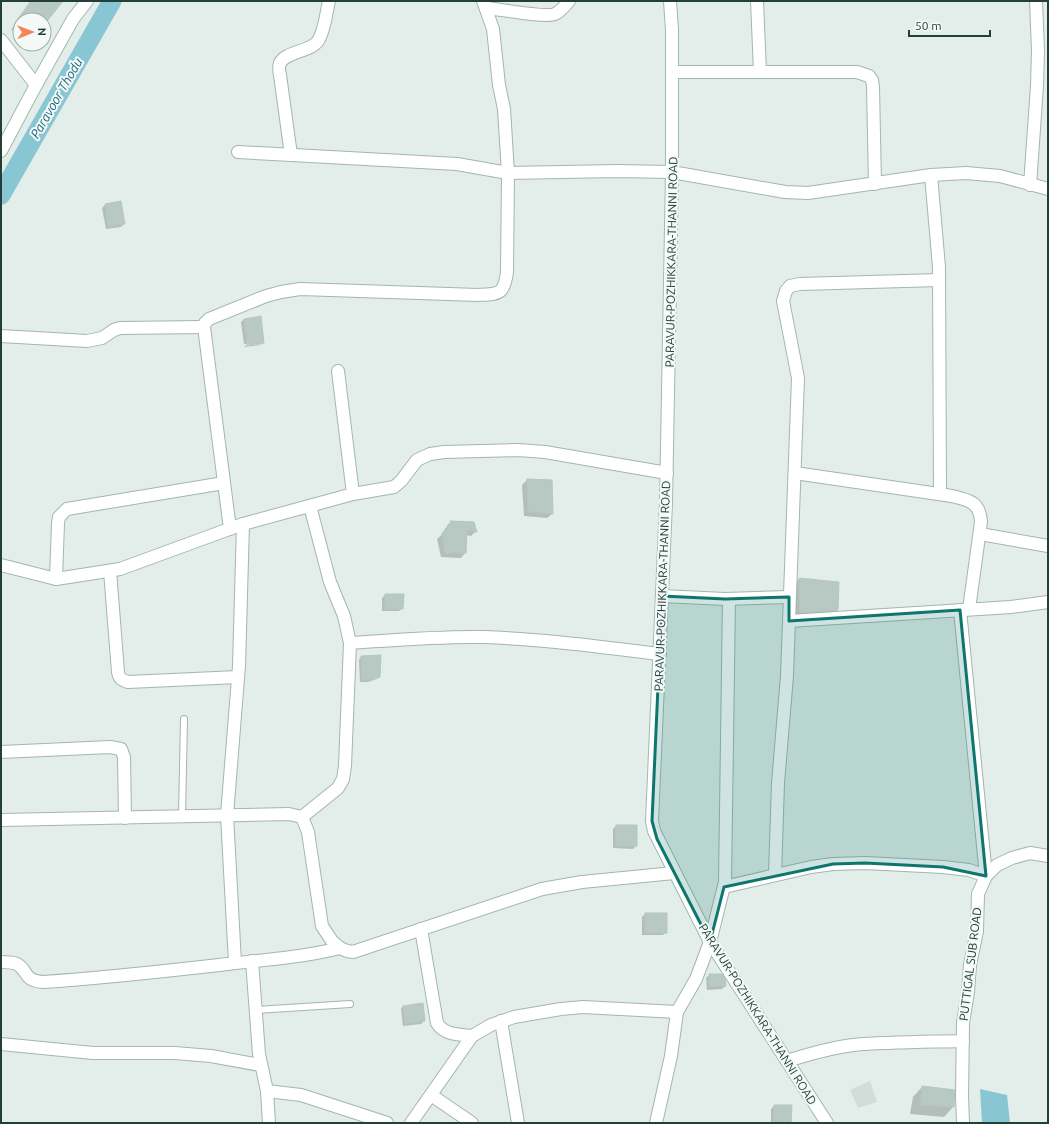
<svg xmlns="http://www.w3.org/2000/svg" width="1049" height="1124" font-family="Ubuntu,sans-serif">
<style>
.built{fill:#d1ddd8}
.water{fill:#89c6d4}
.shadow{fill:#0003}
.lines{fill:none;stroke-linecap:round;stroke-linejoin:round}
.river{stroke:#89c6d4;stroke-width:19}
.building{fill:#b8c8c2;stroke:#b5c7c0}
.lane-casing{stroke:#a5b5b0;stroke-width:8}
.street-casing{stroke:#a5b5b0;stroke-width:14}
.secondary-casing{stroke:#a0b9b1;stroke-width:14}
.lane{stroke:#fff;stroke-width:6}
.street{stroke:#fff;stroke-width:12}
.secondary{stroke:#fff;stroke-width:12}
.marked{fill:#0f766e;fill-opacity:0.2;stroke:#0f766e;stroke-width:3;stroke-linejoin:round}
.labels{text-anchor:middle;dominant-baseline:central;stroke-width:4;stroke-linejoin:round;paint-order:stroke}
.street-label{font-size:12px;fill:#223f38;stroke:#f3f9f7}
.water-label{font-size:13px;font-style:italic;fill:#19697e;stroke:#f3f9f7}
</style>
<rect width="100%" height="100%" fill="#e3ede9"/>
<polygon class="built" points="870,1081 877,1102 858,1108 850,1090"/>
<polygon class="water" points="980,1089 1007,1095 1010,1123 982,1123"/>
<g class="shadow">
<polygon points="31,1 62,1 44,23 44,20 20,20 20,32 11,30"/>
<polygon points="105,205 124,224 121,227 106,229 102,208"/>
<polygon points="244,319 263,342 260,345 245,347 244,346 261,344 261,342 244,344 241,322"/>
<polygon points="527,480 551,481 552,514 547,518 524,516 522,485"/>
<polygon points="451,522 476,531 471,536 466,535 465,553 461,558 441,557 437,539 445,532 444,531 444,530"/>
<polygon points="799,579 837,610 832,615 796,617 795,584"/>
<polygon points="385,595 402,608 399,611 382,611 382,598"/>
<polygon points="361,657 379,676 376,679 368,682 360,682 359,660"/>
<polygon points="616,826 636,826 636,846 633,849 613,848 613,829"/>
<polygon points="645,914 666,932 663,935 642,935 642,917"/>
<polygon points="709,975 725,986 722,989 707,990 706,978"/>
<polygon points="403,1006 424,1021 421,1024 403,1026 401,1009"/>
<polygon points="922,1087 953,1107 944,1117 910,1114 913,1097"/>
<polygon points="774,1106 791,1106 790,1123 771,1123 771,1109"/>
</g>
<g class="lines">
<polyline class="river" points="1,195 112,1"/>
</g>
<g class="building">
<polygon points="31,1 63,1 48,20 17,20"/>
<polygon points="121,201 125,224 108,227 105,204"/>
<polygon points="261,316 264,343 247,345 244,319"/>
<polygon points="527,479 552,480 553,514 528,512"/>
<polygon points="450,521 474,522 477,532 467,530 466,553 445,553 442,533 449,527 448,527 448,524 451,524"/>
<polygon points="799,578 839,582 838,610 800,613"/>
<polygon points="385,594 404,594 403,609 384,609"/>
<polygon points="381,655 380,677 372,680 362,680 361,656"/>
<polygon points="616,825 637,825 637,846 615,846"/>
<rect x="645" y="913" width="22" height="20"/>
<polygon points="709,974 722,974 725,979 726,986 709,987"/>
<polygon points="423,1003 425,1021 405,1024 403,1006"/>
<polygon points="922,1086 955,1090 954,1107 920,1105"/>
<polygon points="774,1105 792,1105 791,1123 773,1123"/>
</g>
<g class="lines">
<g class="lane-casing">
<g id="lane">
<polyline points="182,816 184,719"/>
<polyline points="256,1010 350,1004"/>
</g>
</g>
<g class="street-casing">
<g id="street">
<polyline points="757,1 760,72"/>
<path d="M486 8C499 9 545 18 555 14 561 11 565 6 569 1"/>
<polyline points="1,40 36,85"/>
<polyline points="672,72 857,72 869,76 872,80 873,87 875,184"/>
<polyline points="238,152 457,164 508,173 617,171 672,172 785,192 808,193 931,175 966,173 1000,176 1048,189"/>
<path d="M291 155 280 75C279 72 279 66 280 63 286 51 310 52 318 41 325 30 326 13 329 1"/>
<polyline points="931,175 939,267 940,494"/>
<polyline points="1030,185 1037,86 1038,50 1036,1"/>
<polyline points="1,336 87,341 102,338 114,330 120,328 204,327"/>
<polyline points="338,371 353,494"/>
<path d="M795 473 952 496C969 500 980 502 981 522L969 609"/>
<path d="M230 529 204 327 205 323 209 319 266 296 281 292 300 289 478 295C499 294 504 295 507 272L508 173 504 109 499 85 493 29 483 1"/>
<polyline points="980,534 1048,546"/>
<polyline points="1,565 56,579 120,569 243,524 353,494 394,487 401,481 417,460 430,454 444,452 518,450 545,452 667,473"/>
<path d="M110 571 118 672C119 679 122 680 128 682L238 677"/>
<polyline points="56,579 58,523 59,517 67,509 224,483"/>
<polyline points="662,596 725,599 789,597"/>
<polyline points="789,621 1011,607 1048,602"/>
<path d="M350 643C395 640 439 636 484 637 543 639 601 647 660 654"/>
<polyline points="1,752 110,747 121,749 124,757 125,818"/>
<polyline points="302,817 338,788 343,779 345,766 350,643 344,616 330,582 310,506"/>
<polyline points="1,820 289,814 302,817 308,832 322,926 332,941 340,948 347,951 353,952 542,889 582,882 674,873"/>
<polyline points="775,875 778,783 787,676 798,378 783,301 786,291 790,286 800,284 939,280"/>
<polyline points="724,887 811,867 833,864 865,863 943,867 969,870 986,876 960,610"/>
<path d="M421 929 437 1023C444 1035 458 1034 472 1036"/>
<polyline points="252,961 259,1054 267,1091 269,1123"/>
<path d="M1 962C6 962 12 962 17 964 29 971 22 980 43 982 105 978 166 971 228 964 265 960 304 957 340 948"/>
<polyline points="235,963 227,815 239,666 243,524"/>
<polyline points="501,1021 518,1123"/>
<polyline points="1,1044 93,1053 175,1053 211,1056 260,1065"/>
<path d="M787 1061C809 1054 830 1048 853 1045 889 1042 926 1042 963 1041"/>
<polyline points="267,1091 301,1095 387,1123"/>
<polyline points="431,1095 472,1123"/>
<polyline points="411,1123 472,1036 491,1025 514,1017 561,1009 583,1007 677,1012 696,979 710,942 725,882 729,599"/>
<polyline points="656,1123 671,1056 677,1012"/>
<polyline points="963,1123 962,1096 963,1023 968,992 970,965 977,931 978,894 986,876 997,865 1012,858 1030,853 1048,856"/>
</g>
</g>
<g class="secondary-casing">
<g id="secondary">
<polyline points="670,1 672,30 672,172 666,503 652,821 654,831 710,942 827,1123"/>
<polyline points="1,151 36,85 73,19 87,1"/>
</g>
</g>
<use href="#lane" class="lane"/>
<use href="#street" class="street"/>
<use href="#secondary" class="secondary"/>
</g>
<path class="marked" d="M662 596 725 599 789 597V621L960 610 986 876 943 867 865 863 833 864 724 887 710 942 657 839 652 821Z"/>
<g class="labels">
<g class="street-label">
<text transform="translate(671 262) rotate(-89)">PARAVUR-POZHIKKARA-THANNI ROAD</text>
<text transform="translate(662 586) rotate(-88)">PARAVUR-POZHIKKARA-THANNI ROAD</text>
<text transform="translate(970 964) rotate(-83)">PUTTIGAL SUB ROAD</text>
<text transform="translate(758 1014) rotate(58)">PARAVUR-POZHIKKARA-THANNI ROAD</text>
</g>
<g class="water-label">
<text transform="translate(56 98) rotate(-60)">Paravoor Thodu</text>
</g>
</g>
<rect width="1049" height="1124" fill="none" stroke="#223f38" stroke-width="4"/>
<g transform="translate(32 32) rotate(89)"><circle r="19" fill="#f3f9f7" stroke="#9fafab"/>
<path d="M0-3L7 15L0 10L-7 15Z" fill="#f78457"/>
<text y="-6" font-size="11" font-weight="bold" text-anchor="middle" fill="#223f38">N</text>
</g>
<path d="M909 30v6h81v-6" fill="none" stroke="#223f38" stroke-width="2"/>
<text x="915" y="30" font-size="12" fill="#223f38" stroke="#f3f9f7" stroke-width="3" paint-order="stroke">50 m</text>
</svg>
